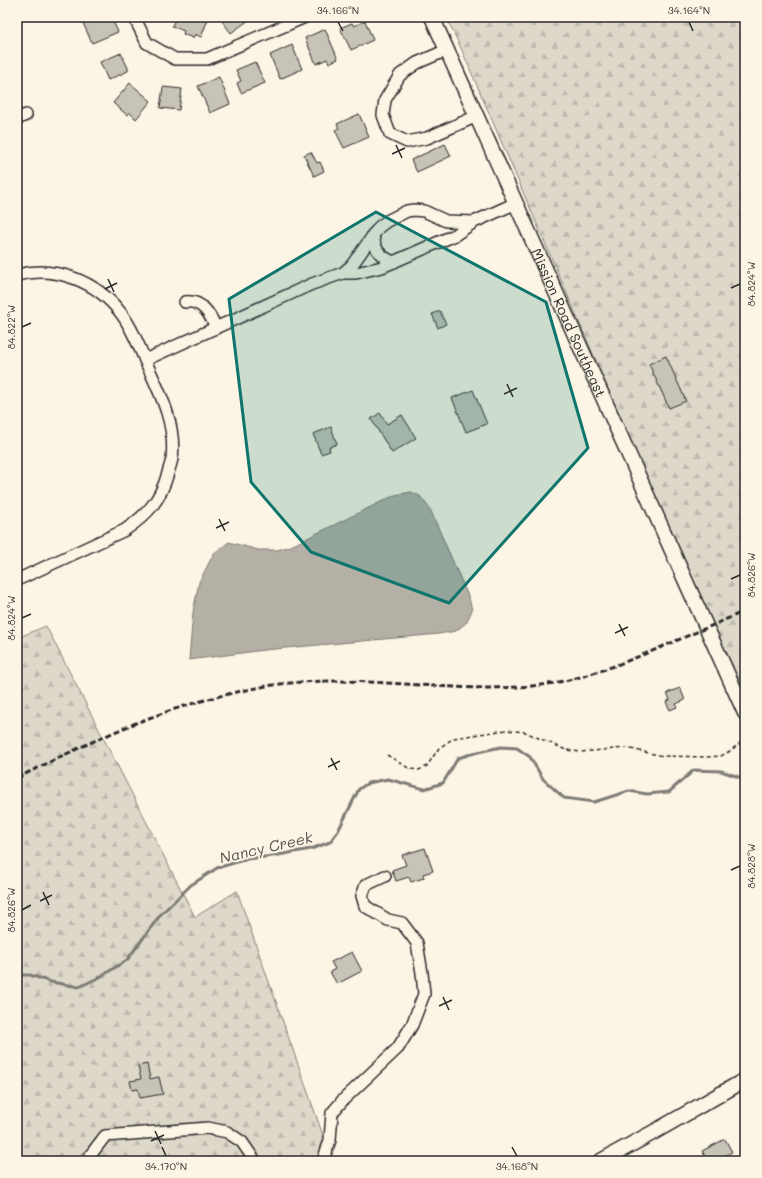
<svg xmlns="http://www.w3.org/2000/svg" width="762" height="1178" font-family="Mali,sans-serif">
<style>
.forest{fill:url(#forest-firs);stroke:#84827a}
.water{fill:#b4b0a5;stroke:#7d7b74}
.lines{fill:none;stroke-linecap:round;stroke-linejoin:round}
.stream{stroke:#7d7b74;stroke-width:3}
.building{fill:#c8c3b7;stroke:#2b2b2b}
.minor-casing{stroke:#2b2b2b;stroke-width:14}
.major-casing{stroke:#2b2b2b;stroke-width:17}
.path{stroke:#2b2b2b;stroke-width:1.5;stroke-dasharray:4 3;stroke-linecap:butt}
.minor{stroke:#fcf5e5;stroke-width:11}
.major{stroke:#fcf5e5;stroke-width:14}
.rail{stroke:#2b2b2b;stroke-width:3;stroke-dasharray:6 3;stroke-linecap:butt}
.marked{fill:#0f766e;fill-opacity:0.2;stroke:#0f766e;stroke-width:3;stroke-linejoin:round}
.ticks{fill:none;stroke:#2b2b2b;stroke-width:1.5}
.labels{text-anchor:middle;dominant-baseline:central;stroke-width:3.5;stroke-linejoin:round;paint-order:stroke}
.street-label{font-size:14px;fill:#2b2b2b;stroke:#fcf5e5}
.water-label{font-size:15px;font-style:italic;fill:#545350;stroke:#fcf5e5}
.neatline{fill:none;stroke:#2b2b2b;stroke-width:1.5}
.ticks-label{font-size:10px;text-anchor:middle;fill:#2b2b2b}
</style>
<defs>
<pattern id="forest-firs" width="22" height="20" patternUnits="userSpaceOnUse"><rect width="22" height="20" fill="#ded8ca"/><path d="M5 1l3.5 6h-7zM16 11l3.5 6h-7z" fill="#bfbaae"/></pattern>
</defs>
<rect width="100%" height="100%" fill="#fcf5e5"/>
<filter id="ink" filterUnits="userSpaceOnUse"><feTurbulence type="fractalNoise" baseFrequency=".025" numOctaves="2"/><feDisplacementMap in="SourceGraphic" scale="8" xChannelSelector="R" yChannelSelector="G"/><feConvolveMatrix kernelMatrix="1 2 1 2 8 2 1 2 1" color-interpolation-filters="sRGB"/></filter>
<g filter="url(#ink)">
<g class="forest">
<polygon points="446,17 745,17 745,706 460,46"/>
<polygon points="46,626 195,917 237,891 332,1161 17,1161 17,638"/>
</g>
<polygon class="water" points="411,492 420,496 430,509 469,598 472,610 467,622 456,631 439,634 264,650 189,660 193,612 199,582 214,553 229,542 258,550 277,550 291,546 395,495"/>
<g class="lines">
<polyline class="stream" points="17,975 30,975 51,982 79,987 100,977 127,960 161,914 191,885 217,868 247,859 273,856 311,849 330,842 338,831 359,789 368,783 388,779 424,789 443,783 458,758 478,752 501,747 517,748 530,757 543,779 564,798 594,802 629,791 647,794 669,792 694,770 721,771 745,779"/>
</g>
<g class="building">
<polygon points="96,17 111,17 118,32 92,43 83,23"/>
<polygon points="176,17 209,17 201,37 195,34 193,38 183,34 184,31 172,26"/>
<polygon points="219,17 253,17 231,33"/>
<polygon points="365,21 373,40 351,50 340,28 352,23 354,26"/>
<polygon points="325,29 338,59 329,63 327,59 316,64 305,38"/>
<polygon points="292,45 302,69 280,79 270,55"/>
<polygon points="121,53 128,68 128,71 108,80 100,62"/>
<polygon points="255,62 265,83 241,93 237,83 241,81 236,70"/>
<polygon points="219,77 230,104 210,113 198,86"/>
<polygon points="130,83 151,101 136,119 129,112 127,115 113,103"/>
<polygon points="163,87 182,89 179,110 160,108"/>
<polygon points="359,114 369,137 344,148 335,130 339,128 337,124"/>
<polygon points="445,144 451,156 417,172 411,160"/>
<polygon points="311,152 317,163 320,162 324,171 314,176 304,155"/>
<polygon points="440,311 446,324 438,328 432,314"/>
<polygon points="666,356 686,401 669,408 649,364"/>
<polygon points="473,390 487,424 466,432 452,398"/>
<polygon points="380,413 387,424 402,415 416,438 392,453 371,419"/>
<polygon points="331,427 337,444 329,447 330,451 321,454 313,434"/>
<polygon points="680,688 685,700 676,704 677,707 670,710 666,702 670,700 667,693"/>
<polygon points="425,848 433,871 423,874 424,878 411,882 409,877 396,881 392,870 406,865 402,855"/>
<polygon points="352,952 362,971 337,984 330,972 335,969 331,962"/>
<polygon points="147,1064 150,1079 159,1077 163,1094 140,1098 138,1089 132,1090 130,1081 141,1079 138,1066"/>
<polygon points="725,1139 732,1152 714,1161 708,1161 702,1151"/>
</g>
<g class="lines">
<g class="minor-casing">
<g id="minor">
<polyline points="134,17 147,43 175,59 207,59 305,17"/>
<polyline points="447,50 417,63 400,75 385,100 383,115 390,134 407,142 427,138 477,116"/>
<polyline points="17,119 26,115"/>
<path d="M373 234C374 249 380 257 394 262"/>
<polyline points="343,273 352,265 379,227 387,221 407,211 414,210 424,211 446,221 474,222"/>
<path d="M17 275C55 265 96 281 120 312 133 328 140 350 149 369 162 397 176 426 172 459 171 464 169 469 168 473 160 501 148 514 125 530L17 580"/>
<path d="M185 302C202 300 210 314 216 328"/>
<polyline points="145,360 312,284 343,273 356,273 382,267 455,235 474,222 516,203"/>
<polyline points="86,1161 105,1136 208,1128 227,1132 242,1142 255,1161"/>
<polyline points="323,1161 330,1140 332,1113 343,1100 398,1048 412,1025 424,994 422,973 417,943 402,923 388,920 365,906 362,896 366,885 385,876"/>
</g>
</g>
<g class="major-casing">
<g id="major">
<path id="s1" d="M432 17 745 713"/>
<polyline points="601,1161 654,1132 745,1080"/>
</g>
</g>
<polyline class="path" points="387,755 410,769 419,770 427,766 439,748 454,738 506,730 525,732 566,750 581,752 626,748 663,756 707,757 721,756 730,751 745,739"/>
<use href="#minor" class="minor"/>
<use href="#major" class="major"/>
<path class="rail" d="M17 778C60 757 104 735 149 718 187 704 227 693 267 686 358 671 450 696 541 685 582 680 620 664 657 649 687 636 716 624 745 611"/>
</g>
</g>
<path class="marked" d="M376 212 546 302 588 448 449 603 311 552 251 482 229 299Z"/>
<path class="ticks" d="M338 22 343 31M689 22 693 31M396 145 402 158M392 154 405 148M108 279 114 292M731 288 740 284M105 289 117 283M22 327 31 323M507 384 513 397M504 394 517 388M219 519 225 531M216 528 229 522M731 579 740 575M22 618 31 614M619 624 625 636M615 633 628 627M331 758 337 770M328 767 340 761M731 870 740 866M43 892 49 905M40 901 52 895M22 910 31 905M443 997 449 1010M439 1006 452 1000M155 1131 161 1144M151 1141 164 1135M162 1147 166 1156M512 1147 517 1156"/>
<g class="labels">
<g class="street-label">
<text stroke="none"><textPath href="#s1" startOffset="335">Mission Road Southeast</textPath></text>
</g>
<g class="water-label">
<text transform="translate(266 847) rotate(-13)">Nancy Creek</text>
</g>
</g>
<rect width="762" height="1178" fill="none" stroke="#fcf5e5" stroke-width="44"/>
<rect x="22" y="22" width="718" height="1134" class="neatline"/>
<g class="ticks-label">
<text x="338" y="14">34.166°N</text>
<text x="689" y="14">34.164°N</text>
<text transform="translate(751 284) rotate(-90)" y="4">84.824°W</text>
<text transform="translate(11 327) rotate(-90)" y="4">84.822°W</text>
<text transform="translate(751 575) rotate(-90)" y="4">84.826°W</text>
<text transform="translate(11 618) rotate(-90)" y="4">84.824°W</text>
<text transform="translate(751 866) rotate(-90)" y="4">84.828°W</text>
<text transform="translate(11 910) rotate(-90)" y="4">84.826°W</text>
<text x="166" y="1170">34.170°N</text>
<text x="517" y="1170">34.168°N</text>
</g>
</svg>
